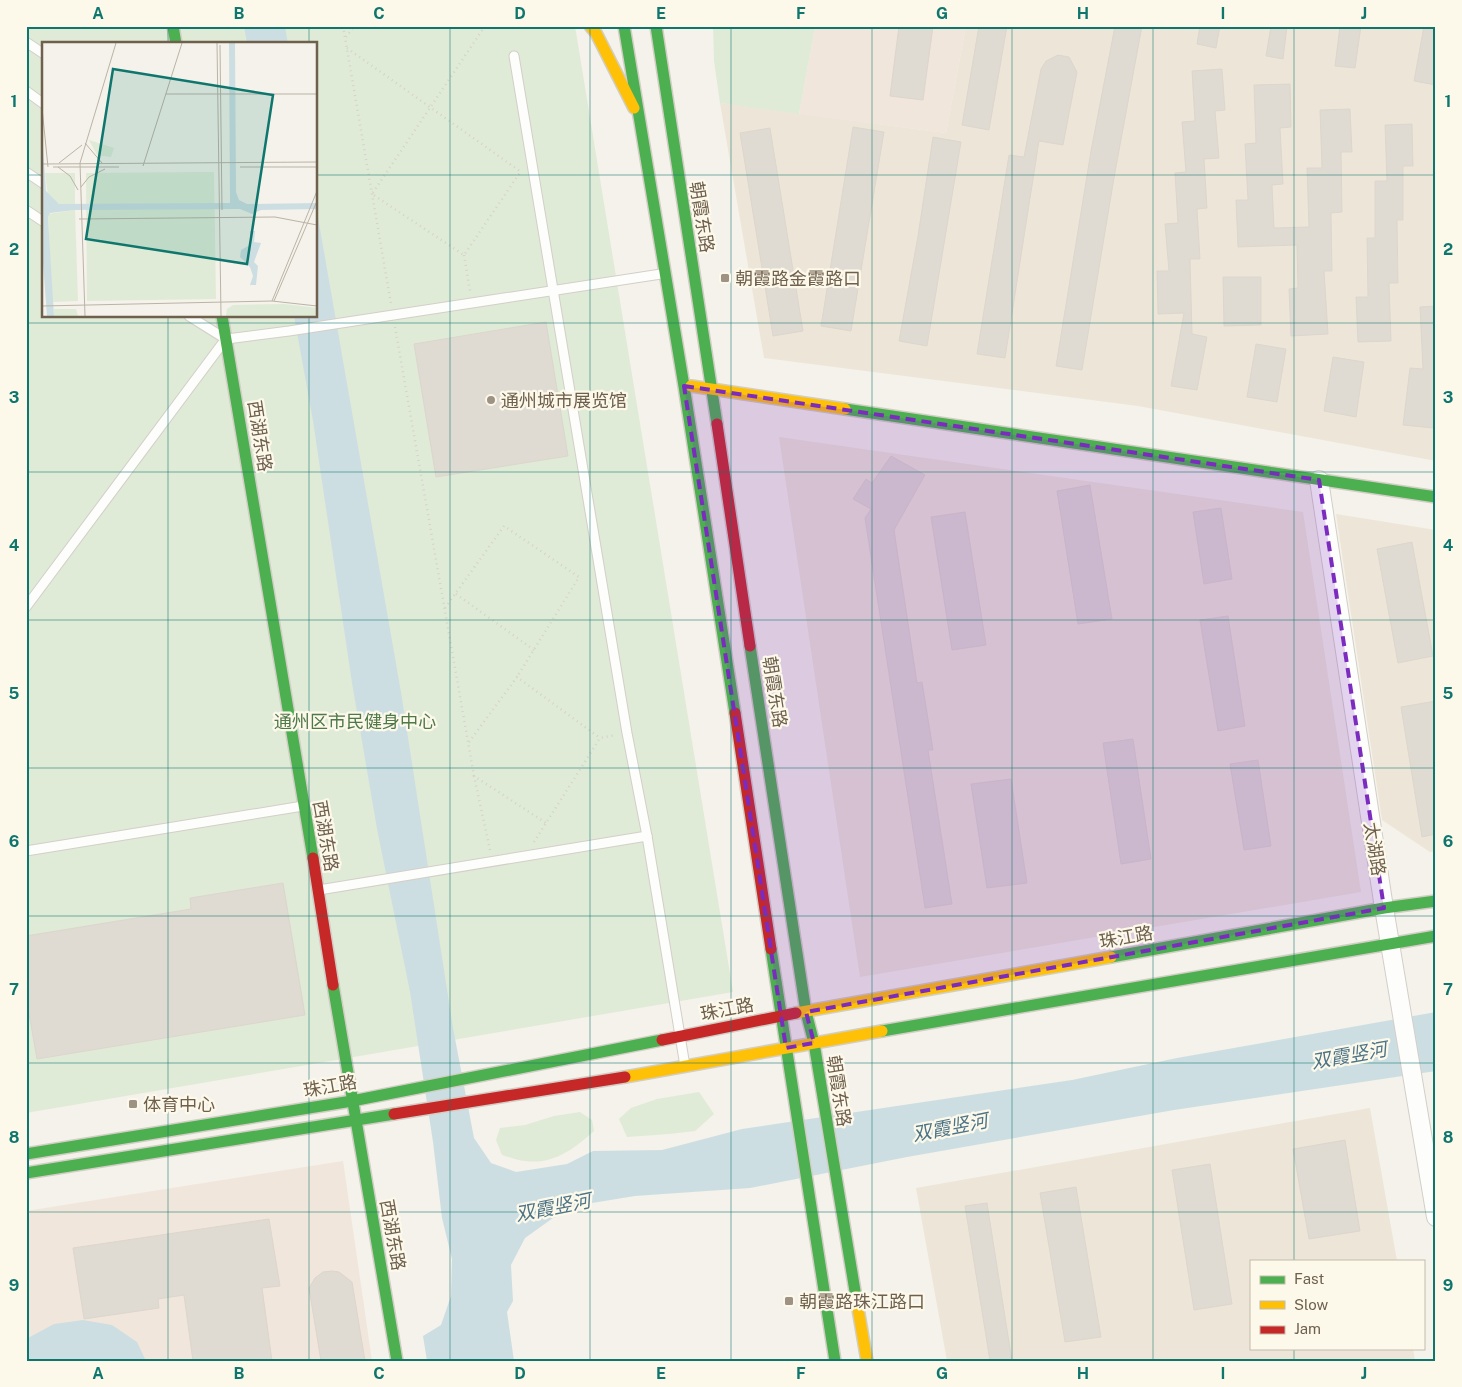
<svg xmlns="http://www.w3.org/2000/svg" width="1462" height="1387" font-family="'Public Sans','Noto Sans SC',sans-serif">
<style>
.residential{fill:#ede6d8}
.commercial{fill:#f1e6db}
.green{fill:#dfebd6;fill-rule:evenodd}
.water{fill:#cddee3}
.building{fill:#dfdad2;stroke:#dcd6cd}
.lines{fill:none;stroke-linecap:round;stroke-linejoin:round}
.lane-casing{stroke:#d3cfc8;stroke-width:11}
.street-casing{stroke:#d3cfc8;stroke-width:20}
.fast-casing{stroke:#d2cec5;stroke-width:14}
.slow-casing{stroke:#d2cec5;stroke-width:14}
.jam-casing{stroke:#d2cec5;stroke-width:14}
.path{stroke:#d6d1cb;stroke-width:2.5;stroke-dasharray:1 4;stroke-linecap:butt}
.lane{stroke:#fdfdfc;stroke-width:9}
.street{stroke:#fdfdfc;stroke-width:18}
.fast{stroke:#4caf50;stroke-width:11}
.slow{stroke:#ffc107;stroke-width:11}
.jam{stroke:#c62828;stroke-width:11}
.marked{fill:#7b2cbf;fill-opacity:0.2;stroke:#7b2cbf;stroke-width:4;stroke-dasharray:10 6;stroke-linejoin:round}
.grid{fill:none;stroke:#0f766e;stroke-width:1;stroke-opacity:0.55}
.poi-dot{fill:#9e9284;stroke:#fcf9eb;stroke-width:2}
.labels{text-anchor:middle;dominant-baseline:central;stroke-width:4.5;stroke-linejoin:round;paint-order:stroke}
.street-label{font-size:18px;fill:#6f5f4d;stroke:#fcf9eb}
.poi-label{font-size:18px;fill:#6f5f4d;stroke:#fcf9eb;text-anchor:start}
.park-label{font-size:18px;fill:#50794a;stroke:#fcf9eb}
.water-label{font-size:19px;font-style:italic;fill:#4d7386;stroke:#fcf9eb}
.inset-road{fill:none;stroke:#bbb3a6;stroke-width:1}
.view{fill:#0f766e;fill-opacity:0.15;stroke:#0f766e;stroke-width:2.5}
.inset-edge{fill:none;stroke:#6f5f4d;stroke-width:2.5}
.neatline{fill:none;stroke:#0f766e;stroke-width:2}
.grid-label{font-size:16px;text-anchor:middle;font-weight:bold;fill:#0f766e}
</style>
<rect width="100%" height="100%" fill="#f4f2ea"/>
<g class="residential">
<polygon points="966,26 1436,26 1436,461 1138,406 764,358 720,103 946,133"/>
<polygon points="779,437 1303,512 1361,892 860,977"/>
<polygon points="1336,514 1436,530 1436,851 1430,852 1382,820"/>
<polygon points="1370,1108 1397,1261 1251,1261 1251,1348 1413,1348 1415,1361 947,1361 916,1188"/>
</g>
<g class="commercial">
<polygon points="815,26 966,26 946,133 799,114"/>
<polygon points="343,1161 372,1361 26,1361 26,1211"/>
</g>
<g class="green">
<path d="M26 26H575L733 992 26 1113ZM44 44H316V316H44Z"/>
<polygon points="713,26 815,26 799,114 720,103 714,61"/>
<polygon points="699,1092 714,1114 695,1131 669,1134 627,1137 619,1119 631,1108 657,1099"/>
<path d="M580 1112 592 1120 594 1131C574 1149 553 1165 525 1161 518 1161 510 1157 502 1155L496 1140 500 1128 525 1125 554 1116Z"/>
</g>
<g class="water">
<polygon points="244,26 285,26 288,44 247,44"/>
<polygon points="316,206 401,692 453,1028 474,1138 491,1163 516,1172 567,1164 593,1151 662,1150 742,1129 1072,1080 1177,1058 1436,1012 1436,1071 1174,1110 907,1157 750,1188 635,1196 592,1203 553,1218 525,1238 511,1265 513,1301 507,1312 514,1361 427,1361 423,1336 441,1325 451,1296 452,1259 442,1218 433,1142 410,992 377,829 352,683 313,421 294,316 316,316"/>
<polygon points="83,1320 112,1325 137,1342 146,1361 26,1361 26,1339 54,1324"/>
</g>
<g class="building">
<polygon points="899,26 933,26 923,100 890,96"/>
<polygon points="979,26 1007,26 989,130 962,125"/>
<polygon points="1115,26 1142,26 1115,172 1082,370 1056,366 1091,151"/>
<polygon points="1200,26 1220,26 1216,48 1197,44"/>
<polygon points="1271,26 1287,26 1283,59 1266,56"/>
<polygon points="1340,26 1361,26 1355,68 1335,66"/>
<polygon points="1424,26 1436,26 1436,85 1414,81"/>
<polygon points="1058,55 1069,57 1077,72 1063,145 1039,141 1005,358 977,354 1009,155 1024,157 1041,69 1046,61"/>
<polygon points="1222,69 1225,110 1215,111 1219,158 1204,159 1207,208 1197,209 1200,259 1190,259 1192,334 1207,337 1197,390 1171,386 1184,313 1158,314 1157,271 1169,271 1165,224 1178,223 1175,173 1186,172 1182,122 1195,121 1192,71"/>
<polygon points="1290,84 1291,127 1280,128 1283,184 1272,185 1274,228 1309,227 1307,168 1322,168 1320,110 1350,109 1352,152 1341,152 1342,212 1331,213 1332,271 1324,271 1328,334 1291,336 1289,289 1298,288 1297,245 1238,247 1236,200 1248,200 1245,144 1256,143 1254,85"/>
<polygon points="1412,124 1413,166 1403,166 1403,220 1397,220 1398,283 1389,283 1391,341 1358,342 1356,297 1368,297 1367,238 1375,238 1375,181 1387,181 1385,125"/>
<polygon points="853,127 884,132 851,331 821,326"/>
<polygon points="770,128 803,331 773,336 740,133"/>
<polygon points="933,137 961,142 927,346 899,341 918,236"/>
<polygon points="1223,277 1261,277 1261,325 1224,326"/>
<polygon points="1436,306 1436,404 1433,428 1403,425 1410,368 1423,369 1420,307"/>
<polygon points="546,322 568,456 436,477 414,344"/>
<polygon points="1256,344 1286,349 1277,402 1247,397"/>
<polygon points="1333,357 1364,362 1356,417 1324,411"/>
<polygon points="891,456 925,475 894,530 917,683 922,682 933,750 928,750 952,904 925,908 865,518 871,509 853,499 866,479 872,483"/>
<polygon points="1090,485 1112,619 1078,624 1057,491"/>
<polygon points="1221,508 1232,579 1204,584 1193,512"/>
<polygon points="965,512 986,645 952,650 931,517"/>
<polygon points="1412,542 1433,656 1398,663 1377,549"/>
<polygon points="1228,616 1245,726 1218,731 1200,620"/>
<polygon points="1436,701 1436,834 1422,837 1401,707"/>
<polygon points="1133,739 1151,859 1121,864 1103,743"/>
<polygon points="1258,760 1271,846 1244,850 1230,764"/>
<polygon points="1011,779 1027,883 987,888 971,784"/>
<polygon points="283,883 305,1015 37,1059 26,997 26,936 191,909 190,898"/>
<polygon points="1345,1140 1360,1231 1309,1239 1293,1149"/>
<polygon points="1210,1164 1232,1304 1194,1310 1172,1170"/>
<polygon points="1076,1187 1101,1337 1065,1342 1040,1193"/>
<polygon points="987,1203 1012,1361 990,1361 965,1206"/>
<polygon points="269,1219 280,1286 262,1288 272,1361 193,1361 184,1295 158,1299 159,1308 84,1319 73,1248"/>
<polygon points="332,1271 339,1272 352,1282 365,1361 321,1361 309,1288 315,1278 323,1272"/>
</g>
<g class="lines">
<g class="lane-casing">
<g id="lane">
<polyline points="26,42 44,54"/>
<polyline points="514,56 627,733 647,836 685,1066"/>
<polyline points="26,91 44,104"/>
<polyline points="26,172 44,184"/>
<polyline points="26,210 44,222"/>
<polyline points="189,316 221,336"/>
<polyline points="227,339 289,331 661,274"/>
<polyline points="26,607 222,344"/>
<polyline points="26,851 303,806"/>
<polyline points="319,890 647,836"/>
</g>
</g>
<g class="street-casing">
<polyline id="street" points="1319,480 1384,908 1436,1217"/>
</g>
<g class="fast-casing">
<g id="fast">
<polyline points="173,26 176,44"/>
<polyline points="624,26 684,386 735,713"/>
<polyline points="656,26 717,424"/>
<polyline points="222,316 313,858"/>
<polyline points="845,409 1436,497"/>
<polyline points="750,646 806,1012 814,1043 856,1297"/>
<polyline points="771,949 835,1361"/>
<polyline points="1111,957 1384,908 1436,901"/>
<polyline points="333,985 397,1361"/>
<polyline points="882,1031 1436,936"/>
<polyline points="26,1154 352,1101 662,1040"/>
<polyline points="26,1173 394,1114"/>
</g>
</g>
<g class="slow-casing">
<g id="slow">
<polyline points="590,26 596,33 634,108"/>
<polyline points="691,386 845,409"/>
<polyline points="796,1013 1111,957"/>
<polyline points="625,1077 882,1031"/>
<polyline points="856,1297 867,1361"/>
</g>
</g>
<g class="jam-casing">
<g id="jam">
<polyline points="717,424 750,646"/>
<polyline points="735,713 771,949"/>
<polyline points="313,858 333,985"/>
<polyline points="662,1040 796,1013"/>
<polyline points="394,1114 625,1077"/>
</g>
</g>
<g class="path">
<polyline points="343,26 391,304"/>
<polyline points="485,26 372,194 464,255 521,171"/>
<polyline points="346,37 354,26"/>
<polyline points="347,48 521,172"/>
<polyline points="464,255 470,291"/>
<polyline points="395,327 474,776"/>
<polyline points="456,594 534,650"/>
<polyline points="445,608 504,526 579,577 517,677"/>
<polyline points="469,742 517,677 600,738"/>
<polyline points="534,842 600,738 616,735"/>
<polyline points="490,850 474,776 546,823"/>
</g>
<use href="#lane" class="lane"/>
<use href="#street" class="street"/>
<use href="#fast" class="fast"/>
<use href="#slow" class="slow"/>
<use href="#jam" class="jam"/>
</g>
<path class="marked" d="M684 386 1319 480 1384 908 806 1012 814 1043 786 1048Z"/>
<path class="grid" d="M168 26V44M309 26V44M450 26V1361M590 26V1361M731 26V1361M872 26V1361M1012 26V1361M1153 26V1361M1294 26V1261M26 175H44M316 175H1436M168 316V1361M309 316V1361M26 323H1436M26 472H1436M26 620H1436M26 768H1436M26 916H1436M26 1063H1436M26 1212H1436M1294 1348V1361"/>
<g class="poi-dot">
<rect x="720" y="273" width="10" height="10" rx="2.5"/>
<circle cx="491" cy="400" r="5"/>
<rect x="128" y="1099" width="10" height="10" rx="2.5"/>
<rect x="784" y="1296" width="10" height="10" rx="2.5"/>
</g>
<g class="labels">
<g class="street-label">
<text transform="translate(702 217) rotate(81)">朝霞东路</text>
<text transform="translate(260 436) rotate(81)">西湖东路</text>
<text transform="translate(775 692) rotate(81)">朝霞东路</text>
<text transform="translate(326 836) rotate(80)">西湖东路</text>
<text transform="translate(1375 849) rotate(81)">太湖路</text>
<text transform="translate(1126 937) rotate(-10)">珠江路</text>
<text transform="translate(727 1009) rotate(-11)">珠江路</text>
<text transform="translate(330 1086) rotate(-10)">珠江路</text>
<text transform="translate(839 1091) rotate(81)">朝霞东路</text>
<text transform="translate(393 1235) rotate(80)">西湖东路</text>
</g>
<g class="poi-label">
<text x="735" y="278">朝霞路金霞路口</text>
<text x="501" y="400">通州城市展览馆</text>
<text x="143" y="1104">体育中心</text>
<text x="799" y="1301">朝霞路珠江路口</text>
</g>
<g class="park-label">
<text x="355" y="721">通州区市民健身中心</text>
</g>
<g class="water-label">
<text transform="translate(1349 1055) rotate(-10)">双霞竖河</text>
<text transform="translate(950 1127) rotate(-11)">双霞竖河</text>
<text transform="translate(553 1207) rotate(-11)">双霞竖河</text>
</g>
</g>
<g transform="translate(42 42)">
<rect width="275" height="275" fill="#f4f2ea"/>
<path d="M47 98 72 106 69 115 55 113ZM172 130 174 257 45 259 44 131ZM3 131H33V164L17 162 6 154ZM33 168 36 259 10 260 6 172ZM242 262 275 266V274H184L185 267 191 263ZM12 267H34L36 274H12Z" fill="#dfebd6"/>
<path d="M187 1H193L194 150 197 158 205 162 275 161V167L219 168 210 172 198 167 33 168 8 171 6 175 12 274H5L0 207V91L4 149 17 162 188 161ZM208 189H213L212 200 219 201 212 220 216 224 214 243H208L211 234 208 225 198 215 199 208 208 203Z" fill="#cddee3"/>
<path class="inset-road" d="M175 1 179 274M178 3 180 168M124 52H275M0 66 6 125M43 101 60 121M17 121 40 103M0 122 275 120M101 124 140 1M11 125H77M16 125 28 134 36 148M198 125H275M39 145 47 135 63 127M37 177 233 175 275 183M230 259 275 149M232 259 275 159M0 264 230 259 275 264M43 274 38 121 74 1"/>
<path class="view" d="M71 27 231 53 205 222 44 197Z"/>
<rect width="275" height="275" class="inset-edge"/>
</g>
<rect width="1462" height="1387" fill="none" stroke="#fcf9eb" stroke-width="55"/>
<rect x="1250" y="1260" width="175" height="90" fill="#fcf9eb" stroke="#c4bbac"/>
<rect x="1260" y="1276" width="25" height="8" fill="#4caf50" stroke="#c4bbac"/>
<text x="1294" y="1284" font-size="15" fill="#6f5f4d">Fast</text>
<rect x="1260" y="1301" width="25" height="8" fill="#ffc107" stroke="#c4bbac"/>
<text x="1294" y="1310" font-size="15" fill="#6f5f4d">Slow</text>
<rect x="1260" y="1326" width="25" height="8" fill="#c62828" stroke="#c4bbac"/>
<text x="1294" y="1334" font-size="15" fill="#6f5f4d">Jam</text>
<rect x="28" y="28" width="1406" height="1332" class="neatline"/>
<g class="grid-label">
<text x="98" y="19">A</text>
<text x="239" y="19">B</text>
<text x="379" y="19">C</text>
<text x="520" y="19">D</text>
<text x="661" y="19">E</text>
<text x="801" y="19">F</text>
<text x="942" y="19">G</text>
<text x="1083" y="19">H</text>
<text x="1223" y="19">I</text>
<text x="1364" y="19">J</text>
<text x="14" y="107">1</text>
<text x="1448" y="107">1</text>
<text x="14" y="255">2</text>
<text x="1448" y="255">2</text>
<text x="14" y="403">3</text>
<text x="1448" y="403">3</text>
<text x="14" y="551">4</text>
<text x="1448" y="551">4</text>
<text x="14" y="699">5</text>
<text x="1448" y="699">5</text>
<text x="14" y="847">6</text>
<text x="1448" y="847">6</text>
<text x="14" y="995">7</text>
<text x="1448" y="995">7</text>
<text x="14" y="1143">8</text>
<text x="1448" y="1143">8</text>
<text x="14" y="1291">9</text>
<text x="1448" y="1291">9</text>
<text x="98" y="1379">A</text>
<text x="239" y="1379">B</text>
<text x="379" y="1379">C</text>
<text x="520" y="1379">D</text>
<text x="661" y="1379">E</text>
<text x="801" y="1379">F</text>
<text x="942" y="1379">G</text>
<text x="1083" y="1379">H</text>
<text x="1223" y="1379">I</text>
<text x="1364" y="1379">J</text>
</g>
</svg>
